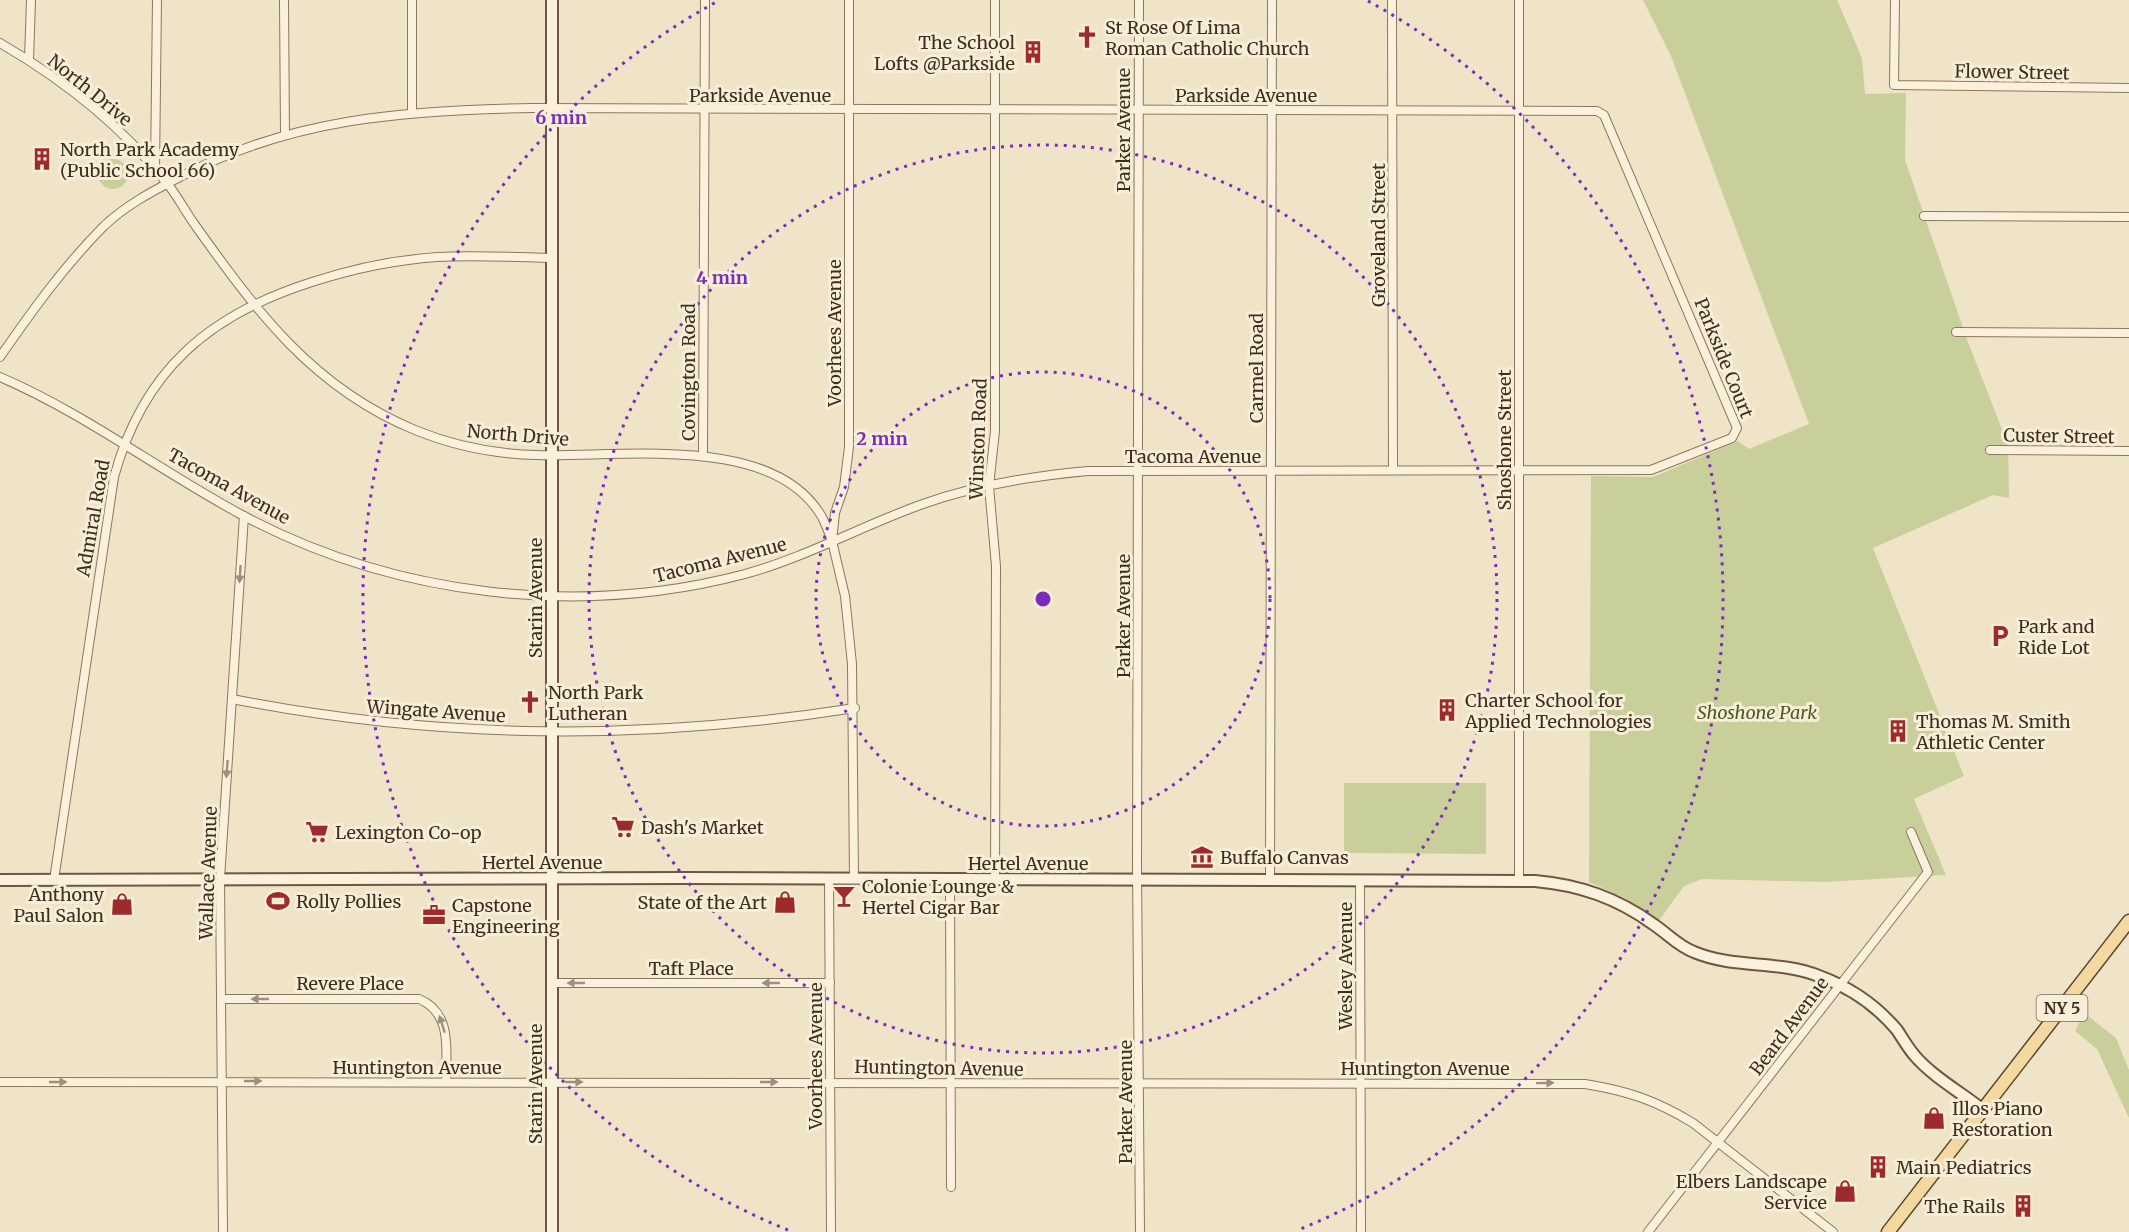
<svg xmlns="http://www.w3.org/2000/svg" width="2129" height="1232" font-family="Merriweather,serif">
<style>
.green{fill:#c9cf9b}
.lines{fill:none;stroke-linecap:round;stroke-linejoin:round}
.street-casing{stroke:#8d765c;stroke-width:10}
.secondary-casing{stroke:#6f573f;stroke-width:14}
.primary-casing{stroke:#5b4430;stroke-width:15}
.street{stroke:#faf1dc;stroke-width:8}
.secondary{stroke:#faf1dc;stroke-width:10}
.primary{stroke:#f3d9a0;stroke-width:12}
.oneway{fill:#9c907e}
.ring{fill:none;stroke:#7b2cbf;stroke-width:3;stroke-dasharray:3 6}
.labels{text-anchor:middle;dominant-baseline:central;stroke-width:6;stroke-linejoin:round;paint-order:stroke}
.shield{fill:#f7eed8;stroke:#756857;stroke-width:1.5}
.shield-label{font-size:16px;font-weight:bold;fill:#3d2e20}
.poi-label{font-size:18px;fill:#3d2e20;stroke:#f7eed8;text-anchor:start}
.street-label{font-size:18px;fill:#3d2e20;stroke:#f7eed8}
.park-label{font-size:18px;font-style:italic;fill:#4d5a26;stroke:#f7eed8}
.centre{fill:#7b2cbf;stroke:#f7eed8;stroke-width:3}
.ring-label{font-size:18px;text-anchor:middle;font-weight:bold;fill:#7b2cbf;stroke:#f7eed8;stroke-width:6;stroke-linejoin:round;paint-order:stroke}
</style>
<rect width="100%" height="100%" fill="#f0e4c8"/>
<g class="green">
<polygon points="1643,0 1837,0 1862,58 1865,94 1906,93 1905,160 1968,342 2003,432 2008,432 2009,498 1993,495 1873,548 1964,776 1914,799 1946,875 1824,882 1702,879 1684,886 1658,922 1627,899 1589,882 1591,476 1653,477 1738,441 1749,449 1809,424 1671,56"/>
<circle cx="113" cy="174" r="15"/>
<polygon points="1344,783 1486,783 1486,854 1344,853"/>
<polygon points="2084,1013 2116,1038 2129,1070 2129,1118 2097,1049 2075,1031"/>
</g>
<g class="lines">
<g class="street-casing">
<g id="street">
<polyline points="284,0 285,135"/>
<polyline points="412,0 412,111"/>
<polyline points="849,0 849,447 844,487 835,513 832,541 845,596 852,664 854,879"/>
<polyline points="995,0 995,431 989,486 996,566 995,879"/>
<polyline points="1139,0 1137,866 1140,1232"/>
<polyline points="1392,0 1393,470"/>
<polyline points="1895,0 1894,85 2129,88"/>
<path d="M0 43C62 79 121 125 166 182 177 195 185 211 195 225 257 312 313 388 415 430 454 446 494 454 536 455 619 458 773 432 822 517 826 525 829 533 832 541"/>
<polyline points="29,60 31,0"/>
<polyline points="155,168 157,0"/>
<polyline points="1924,216 2129,217"/>
<polyline points="1956,332 2129,333"/>
<path d="M0 357C32 311 64 266 104 226 125 206 151 192 176 179 289 118 407 110 533 108L1597 111 1604 115 1737 428 1732 438 1651 470 1088 471C1032 476 976 485 923 504 863 525 807 557 745 574 579 618 394 596 242 515 160 471 86 414 0 377"/>
<polyline points="1990,450 2129,451"/>
<polyline points="703,455 705,0"/>
<path d="M232 699C441 740 644 741 855 708"/>
<polyline points="829,879 831,1232"/>
<polyline points="950,879 951,1187"/>
<path d="M54 880 114 477C143 371 208 315 312 282 352 269 394 260 437 257 475 255 513 257 551 258"/>
<polyline points="1270,880 1272,0"/>
<polyline points="1360,881 1361,1232"/>
<polyline points="1519,881 1519,0"/>
<polyline points="552,983 830,983"/>
<path d="M222 999H419C453 1013 446 1051 446 1082"/>
<path d="M0 1082 1585 1084C1628 1091 1655 1100 1693 1123L1833 1232"/>
<polyline points="223,1232 220,879 244,516"/>
<polyline points="1648,1232 1928,872 1911,832"/>
</g>
</g>
<g class="secondary-casing">
<g id="secondary">
<polyline points="552,0 552,1232"/>
<path d="M0 880 685 878 1535 881C1580 885 1617 898 1653 924 1668 934 1678 946 1694 952 1734 969 1779 960 1819 976 1849 987 1876 1005 1897 1030 1903 1039 1908 1048 1915 1056 1933 1077 1962 1093 1983 1110"/>
</g>
</g>
<g class="primary-casing">
<polyline id="primary" points="1888,1232 2129,921"/>
</g>
<use href="#street" class="street"/>
<use href="#secondary" class="secondary"/>
<use href="#primary" class="primary"/>
</g>
<defs><path id="oneway-solid" d="M-6-.8H1V-3.2L6.5 0L1 3.2V.8H-6Z" transform="scale(1.5)"/></defs>
<g class="oneway">
<use href="#oneway-solid" transform="translate(240 574) rotate(94)"/>
<use href="#oneway-solid" transform="translate(227 769) rotate(94)"/>
<use href="#oneway-solid" transform="translate(576 983) rotate(-180)"/>
<use href="#oneway-solid" transform="translate(771 983) rotate(-180)"/>
<use href="#oneway-solid" transform="translate(260 999) rotate(180)"/>
<use href="#oneway-solid" transform="translate(442 1024) rotate(-108)"/>
<use href="#oneway-solid" transform="translate(253 1081)"/>
<use href="#oneway-solid" transform="translate(58 1082)"/>
<use href="#oneway-solid" transform="translate(574 1082)"/>
<use href="#oneway-solid" transform="translate(769 1082)"/>
<use href="#oneway-solid" transform="translate(1545 1083) rotate(-1)"/>
</g>
<g class="ring">
<circle cx="1043" cy="599" r="227"/>
<circle cx="1043" cy="599" r="454"/>
<path d="M788 1230A681 681 0 0 1 718 1M1368 1A681 681 0 0 1 1298 1230"/>
</g>
<defs>
<g id="church-bare" transform="scale(1.8)"><path d="M-1.2-6h2.4v3.5h3.3v2.4h-3.3V6h-2.4V-.1h-3.3v-2.4h3.3Z" fill="#9e2a2b" stroke="#f7eed8" stroke-width="2.5" paint-order="stroke"/></g>
<g id="building-bare" transform="scale(1.8)"><path d="M-4-6H4V6H1V3H-1V6H-4ZM-2.5-4.3h1.7v1.8h-1.7ZM.8-4.3h1.7v1.8H.8ZM-2.5-1h1.7V.8h-1.7ZM.8-1h1.7V.8H.8Z" fill="#9e2a2b" stroke="#f7eed8" stroke-width="2.5" paint-order="stroke"/></g>
<g id="parking-bare" transform="scale(1.8)"><path d="M-3.5-5.5H1a3.5 3.5 0 0 1 0 7H-1V5.5H-3.5ZM-1-3.4V-.6H.8a1.4 1.4 0 0 0 0-2.8Z" fill="#9e2a2b" stroke="#f7eed8" stroke-width="2.5" paint-order="stroke"/></g>
<g id="supermarket-bare" transform="scale(1.8)"><path d="M-6-5.5h2.5l.6 2H6L4.5 2H-2.5L-4.4-4H-6ZM-1.5 3.2a1.3 1.3 0 1 0 .1 0ZM3 3.2a1.3 1.3 0 1 0 .1 0Z" fill="#9e2a2b" stroke="#f7eed8" stroke-width="2.5" paint-order="stroke"/></g>
<g id="museum-bare" transform="scale(1.8)"><path d="M0-6L6-3V-2H-6V-3ZM-5-1h2V3h-2ZM-1-1h2V3h-2ZM3-1h2V3H3ZM-6 4H6V6H-6Z" fill="#9e2a2b" stroke="#f7eed8" stroke-width="2.5" paint-order="stroke"/></g>
<g id="bar-bare" transform="scale(1.8)"><path d="M-6-5H6L.8 .8V4.5H3.5V6h-7V4.5H-.8V.8Z" fill="#9e2a2b" stroke="#f7eed8" stroke-width="2.5" paint-order="stroke"/></g>
<g id="stadium-bare" transform="scale(1.8)"><path d="M0-5a6.5 5 0 1 0 0 10a6.5 5 0 1 0 0-10ZM-3.5-1.8h7v3.6h-7Z" fill="#9e2a2b" stroke="#f7eed8" stroke-width="2.5" paint-order="stroke"/></g>
<g id="shop-bare" transform="scale(1.8)"><path d="M-5-2.5h2.3a2.7 3.5 0 0 1 5.4 0H5L5.5 6h-11ZM-1.5-2.5h3a1.5 2.3 0 0 0-3 0Z" fill="#9e2a2b" stroke="#f7eed8" stroke-width="2.5" paint-order="stroke"/></g>
<g id="office-bare" transform="scale(1.8)"><path d="M-6-3h4V-5.5h4V-3h4V5H-6ZM-1-4.5V-3h2v-1.5ZM-6 0V1H6V0Z" fill="#9e2a2b" stroke="#f7eed8" stroke-width="2.5" paint-order="stroke"/></g>
</defs>
<g fill-rule="evenodd">
<use href="#church-bare" x="1087" y="37"/>
<use href="#building-bare" x="1033" y="52"/>
<use href="#building-bare" x="42" y="159"/>
<use href="#parking-bare" x="2000" y="636"/>
<use href="#church-bare" x="530" y="702"/>
<use href="#building-bare" x="1447" y="710"/>
<use href="#building-bare" x="1898" y="731"/>
<use href="#supermarket-bare" x="623" y="827"/>
<use href="#supermarket-bare" x="317" y="832"/>
<use href="#museum-bare" x="1202" y="857"/>
<use href="#bar-bare" x="844" y="896"/>
<use href="#stadium-bare" x="278" y="901"/>
<use href="#shop-bare" x="785" y="902"/>
<use href="#shop-bare" x="122" y="904"/>
<use href="#office-bare" x="434" y="915"/>
<use href="#shop-bare" x="1934" y="1118"/>
<use href="#building-bare" x="1878" y="1167"/>
<use href="#shop-bare" x="1845" y="1191"/>
<use href="#building-bare" x="2023" y="1206"/>
</g>
<g class="labels">
<rect class="shield" x="2036.5" y="995" width="51" height="26" rx="4.5"/>
<g class="shield-label">
<text x="2062" y="1008">NY 5</text>
</g>
<g class="poi-label">
<text x="1105" y="27">St Rose Of Lima<tspan x="1105" dy="21">Roman Catholic Church</tspan></text>
<text x="1015" y="42" text-anchor="end">The School<tspan x="1015" dy="21">Lofts @Parkside</tspan></text>
<text x="60" y="149">North Park Academy<tspan x="60" dy="21">(Public School 66)</tspan></text>
<text x="2018" y="626">Park and<tspan x="2018" dy="21">Ride Lot</tspan></text>
<text x="548" y="692">North Park<tspan x="548" dy="21">Lutheran</tspan></text>
<text x="1465" y="700">Charter School for<tspan x="1465" dy="21">Applied Technologies</tspan></text>
<text x="1916" y="721">Thomas M. Smith<tspan x="1916" dy="21">Athletic Center</tspan></text>
<text x="641" y="827">Dash's Market</text>
<text x="335" y="832">Lexington Co-op</text>
<text x="1220" y="857">Buffalo Canvas</text>
<text x="862" y="886">Colonie Lounge &amp;<tspan x="862" dy="21">Hertel Cigar Bar</tspan></text>
<text x="104" y="894" text-anchor="end">Anthony<tspan x="104" dy="21">Paul Salon</tspan></text>
<text x="296" y="901">Rolly Pollies</text>
<text x="767" y="902" text-anchor="end">State of the Art</text>
<text x="452" y="905">Capstone<tspan x="452" dy="21">Engineering</tspan></text>
<text x="1952" y="1108">Illos Piano<tspan x="1952" dy="21">Restoration</tspan></text>
<text x="1896" y="1167">Main Pediatrics</text>
<text x="1827" y="1181" text-anchor="end">Elbers Landscape<tspan x="1827" dy="21">Service</tspan></text>
<text x="2005" y="1206" text-anchor="end">The Rails</text>
</g>
<g class="street-label">
<text transform="translate(2012 72) rotate(1)">Flower Street</text>
<text transform="translate(90 90) rotate(39)">North Drive</text>
<text x="760" y="95">Parkside Avenue</text>
<text x="1246" y="95">Parkside Avenue</text>
<text transform="translate(1123 130) rotate(-90)">Parker Avenue</text>
<text transform="translate(1378 235) rotate(-90)">Groveland Street</text>
<text transform="translate(834 333) rotate(-90)">Voorhees Avenue</text>
<text transform="translate(1724 358) rotate(68)">Parkside Court</text>
<text transform="translate(1256 368) rotate(-90)">Carmel Road</text>
<text transform="translate(688 372) rotate(-90)">Covington Road</text>
<text transform="translate(518 435) rotate(5)">North Drive</text>
<text transform="translate(2059 436) rotate(1)">Custer Street</text>
<text transform="translate(978 439) rotate(-88)">Winston Road</text>
<text transform="translate(1504 440) rotate(-90)">Shoshone Street</text>
<text x="1193" y="456">Tacoma Avenue</text>
<text transform="translate(229 486) rotate(29)">Tacoma Avenue</text>
<text transform="translate(93 518) rotate(-80)">Admiral Road</text>
<text transform="translate(720 560) rotate(-14)">Tacoma Avenue</text>
<text transform="translate(535 598) rotate(-90)">Starin Avenue</text>
<text transform="translate(1123 616) rotate(-90)">Parker Avenue</text>
<text transform="translate(436 711) rotate(4)">Wingate Avenue</text>
<text x="542" y="862">Hertel Avenue</text>
<text x="1028" y="863">Hertel Avenue</text>
<text transform="translate(208 873) rotate(-88)">Wallace Avenue</text>
<text transform="translate(1345 966) rotate(-90)">Wesley Avenue</text>
<text x="691" y="968">Taft Place</text>
<text x="350" y="983">Revere Place</text>
<text transform="translate(1789 1026) rotate(-53)">Beard Avenue</text>
<text transform="translate(815 1056) rotate(-90)">Voorhees Avenue</text>
<text x="417" y="1067">Huntington Avenue</text>
<text transform="translate(939 1068) rotate(1)">Huntington Avenue</text>
<text x="1425" y="1068">Huntington Avenue</text>
<text transform="translate(535 1084) rotate(-90)">Starin Avenue</text>
<text transform="translate(1125 1102) rotate(-90)">Parker Avenue</text>
</g>
<g class="park-label">
<text x="1757" y="712">Shoshone Park</text>
</g>
</g>
<circle cx="1043" cy="599" r="9" class="centre"/>
<g class="ring-label">
<text x="561" y="124">6 min</text>
<text x="722" y="284">4 min</text>
<text x="882" y="445">2 min</text>
</g>
</svg>
